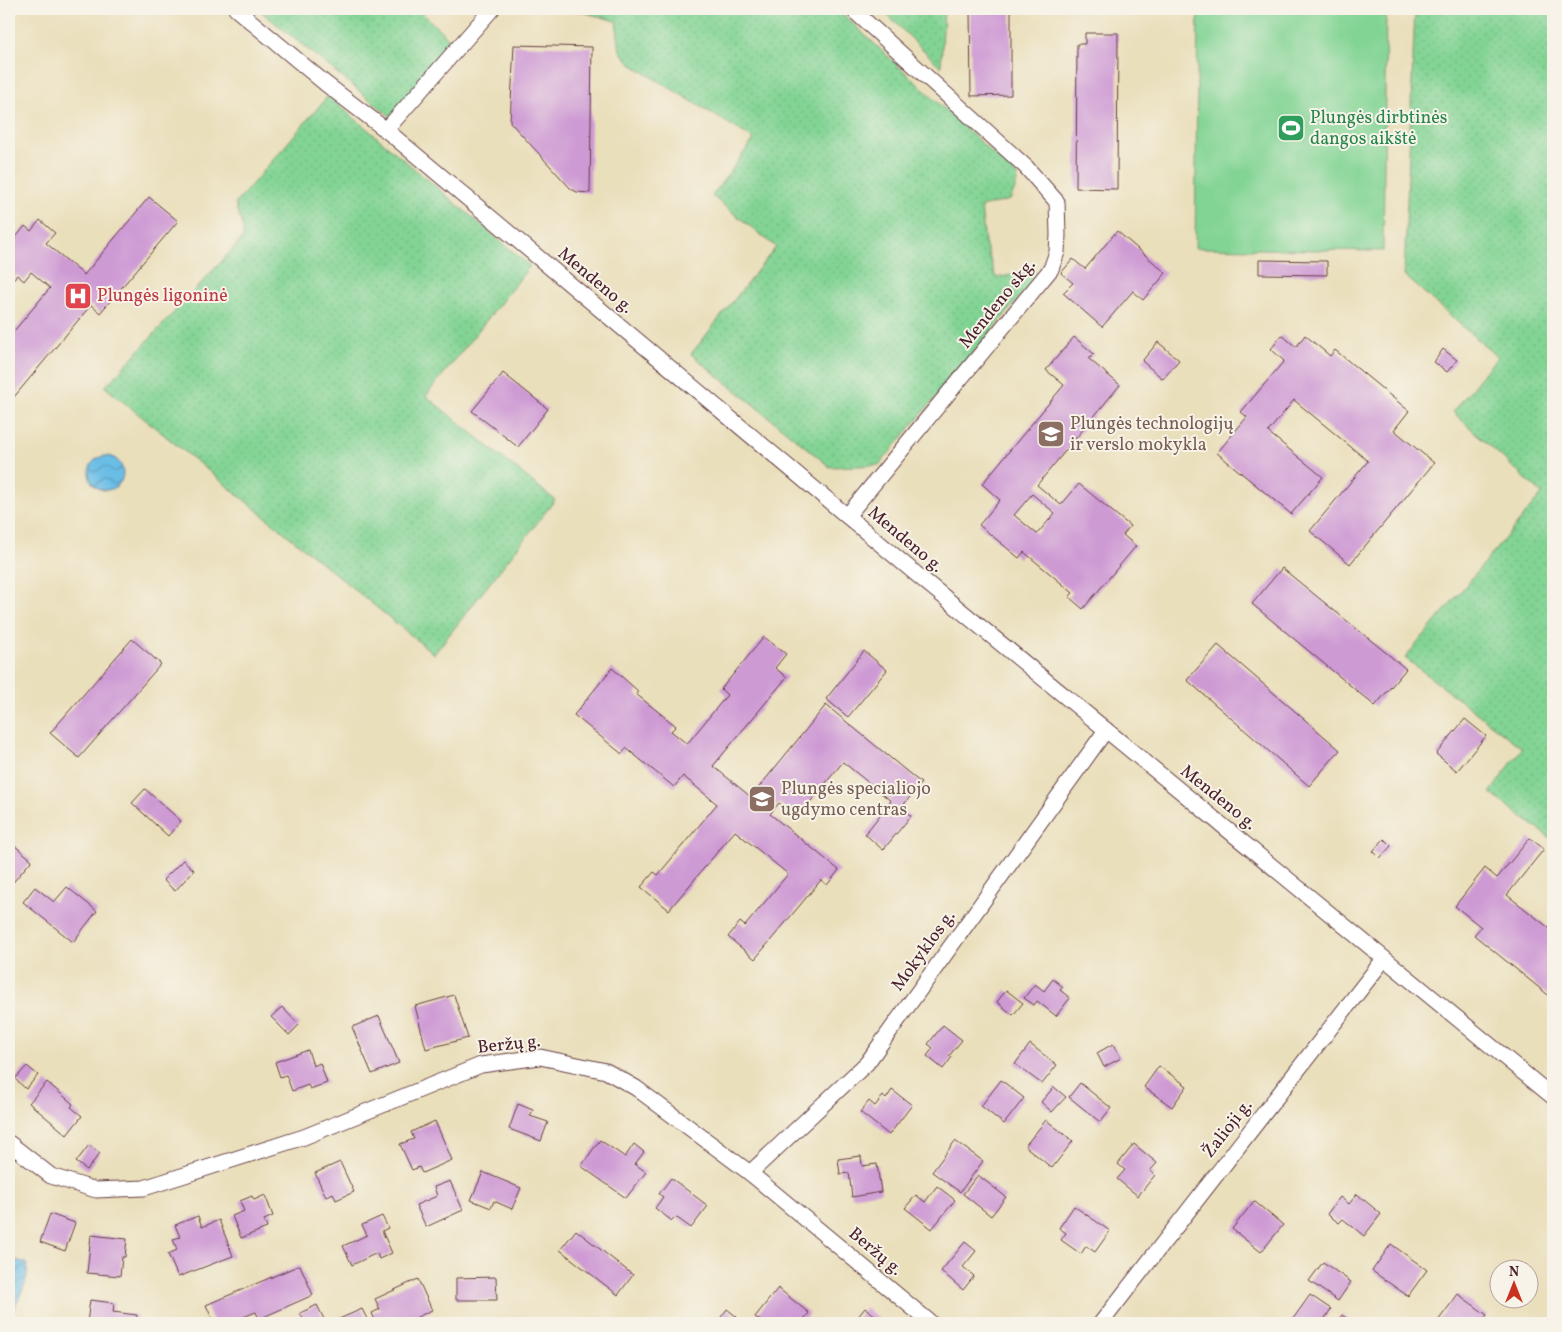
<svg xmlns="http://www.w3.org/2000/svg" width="1562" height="1332" font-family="Vollkorn,serif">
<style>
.grass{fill:url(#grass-dots);stroke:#667a60}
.pitch{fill:#82d494;stroke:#667a60}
.water{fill:url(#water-waves);stroke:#5a6e88}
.building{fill:#ce9ad4;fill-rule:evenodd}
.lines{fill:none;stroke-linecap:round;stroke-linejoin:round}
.street-casing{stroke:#623c41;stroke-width:17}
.street{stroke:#fff;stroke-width:15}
.labels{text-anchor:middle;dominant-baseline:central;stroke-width:4;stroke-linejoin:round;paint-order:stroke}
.leisure-label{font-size:18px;fill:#27864d;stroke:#f7f3e8;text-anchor:start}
.street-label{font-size:18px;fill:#4a1f2b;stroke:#f7f3e8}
.health-label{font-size:18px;fill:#be3a42;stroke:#f7f3e8;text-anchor:start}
.education-label{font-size:18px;fill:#785e54;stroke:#f7f3e8;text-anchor:start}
</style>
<defs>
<pattern id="grass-dots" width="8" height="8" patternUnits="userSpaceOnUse" patternTransform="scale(1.25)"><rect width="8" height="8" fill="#82d494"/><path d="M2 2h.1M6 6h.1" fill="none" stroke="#72b680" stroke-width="1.8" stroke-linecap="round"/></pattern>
<pattern id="water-waves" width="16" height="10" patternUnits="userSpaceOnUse" patternTransform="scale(1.25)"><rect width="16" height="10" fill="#6abee6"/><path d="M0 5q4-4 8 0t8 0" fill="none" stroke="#599abb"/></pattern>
</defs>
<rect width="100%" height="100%" fill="#f7f3e8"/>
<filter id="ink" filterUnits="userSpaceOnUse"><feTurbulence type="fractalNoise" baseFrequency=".02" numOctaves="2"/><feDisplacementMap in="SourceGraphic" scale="10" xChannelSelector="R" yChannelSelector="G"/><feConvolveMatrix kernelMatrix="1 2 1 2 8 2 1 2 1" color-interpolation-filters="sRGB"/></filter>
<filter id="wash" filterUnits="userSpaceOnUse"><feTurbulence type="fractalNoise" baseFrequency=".0096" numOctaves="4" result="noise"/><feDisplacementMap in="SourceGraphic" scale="20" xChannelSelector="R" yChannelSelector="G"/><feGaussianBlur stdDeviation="1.12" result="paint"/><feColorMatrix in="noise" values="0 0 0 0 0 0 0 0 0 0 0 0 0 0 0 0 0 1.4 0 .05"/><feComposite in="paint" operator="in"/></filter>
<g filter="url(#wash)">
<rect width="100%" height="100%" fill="#eadfbb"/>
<g class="grass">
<polygon points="258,9 418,9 454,44 390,116"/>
<polygon points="571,9 837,9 1018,177 1015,189 1010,200 981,207 985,243 996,278 1035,270 1036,278 879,465 830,467 691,354 776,247 712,196 754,139 632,65 620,51 616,21"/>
<polygon points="881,9 944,9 941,67"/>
<polygon points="1415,9 1553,9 1553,840 1490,793 1522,748 1405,658 1542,494 1453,412 1497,357 1404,275"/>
<polygon points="328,96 530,266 426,396 555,500 434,654 105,387 243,238 243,228 235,204"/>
</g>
<polygon class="pitch" points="1198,9 1386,9 1383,251 1195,248"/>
<g class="water">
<circle cx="106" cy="473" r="17"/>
<path d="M13 1259 26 1263C31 1278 19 1297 13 1311L9 1315V1263Z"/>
</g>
<g id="blocks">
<g class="building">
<polygon points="970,9 1011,9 1011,95 971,96"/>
<polygon points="1085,33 1118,33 1117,189 1076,188 1077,44 1085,44"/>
<polygon points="514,45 592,47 590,193 577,192 571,189 510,122"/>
<polygon points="149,197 178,221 100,313 91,305 9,403 9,337 50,288 31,272 24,281 17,275 9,284 9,246 25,226 31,231 40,220 55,233 46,243 84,275"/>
<polygon points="1117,231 1166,273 1143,300 1133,291 1102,327 1063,293 1073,283 1061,273 1073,259 1085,269"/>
<polygon points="1259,260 1327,261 1327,275 1259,274"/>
<polygon points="1282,335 1296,347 1305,335 1330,356 1335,350 1409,411 1394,430 1434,463 1350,564 1310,531 1368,461 1294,400 1268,432 1323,477 1291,514 1217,453 1247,417 1241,412 1284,361 1271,349"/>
<path d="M1074 337 1094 354 1089 359 1120 385 1037 485 1061 505 1079 484 1130 526 1123 535 1136 546 1083 609 1069 597 1073 593 1024 552 1019 558 979 525 1000 500 982 484 1064 385 1046 370ZM1032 494 1055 513 1037 534 1014 515Z"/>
<polygon points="1158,342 1179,360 1163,379 1142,361"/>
<polygon points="1443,349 1457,360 1447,372 1434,362"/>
<polygon points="503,373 548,409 518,447 472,411"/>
<polygon points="1282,568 1406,669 1375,706 1252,604"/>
<polygon points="764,637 786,654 775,668 787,677 713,766 751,797 826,705 921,783 901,808 911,816 883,850 865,834 891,801 843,762 797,818 779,803 770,814 839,870 827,885 821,880 755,959 728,937 740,922 745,926 788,874 735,831 669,910 641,887 654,872 658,875 717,804 683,776 674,787 626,748 622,754 574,715 612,668 638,691 636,694 676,726 671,731 687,744 727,695 721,689"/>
<polygon points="132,639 161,664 79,758 50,733"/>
<polygon points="1218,645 1340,750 1309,786 1187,680"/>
<polygon points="864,651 887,670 848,717 826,699"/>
<polygon points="1465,719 1486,736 1457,771 1436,754"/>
<polygon points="145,789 181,821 168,836 132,803"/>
<polygon points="1530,838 1544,849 1507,895 1553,931 1553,999 1474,935 1481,927 1455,906 1485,868 1497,878"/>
<polygon points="1384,839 1391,846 1380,858 1373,851"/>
<polygon points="9,841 32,860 9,887"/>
<polygon points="183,860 194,870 175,891 163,880"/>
<polygon points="35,887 54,902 67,887 97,911 73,942 23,902"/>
<polygon points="1053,979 1063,987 1060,990 1070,998 1056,1016 1037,1001 1034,1005 1024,998 1035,984 1044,991"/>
<polygon points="1006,990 1023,1003 1013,1015 997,1002"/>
<polygon points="454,995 468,1038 426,1049 415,1006"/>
<polygon points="282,1007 299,1025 289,1035 271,1017"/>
<polygon points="379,1016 399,1063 372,1074 352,1027"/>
<polygon points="943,1025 962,1040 949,1056 952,1057 943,1069 927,1056 933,1048 928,1044"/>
<polygon points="1030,1044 1057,1065 1042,1084 1015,1064"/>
<polygon points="1113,1044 1121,1058 1104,1067 1097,1053"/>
<polygon points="308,1050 313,1066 320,1063 327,1083 310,1089 308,1085 292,1091 286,1075 280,1077 275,1062"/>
<polygon points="27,1066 38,1075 26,1089 15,1079"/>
<polygon points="1159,1066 1187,1086 1172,1107 1144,1087"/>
<polygon points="1001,1080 1024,1098 1004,1124 981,1106"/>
<polygon points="47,1082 73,1104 71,1107 82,1116 67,1135 29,1103"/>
<polygon points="1080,1083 1111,1108 1100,1122 1069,1097"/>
<polygon points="1054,1087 1066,1097 1052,1112 1041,1102"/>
<polygon points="892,1090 912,1105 889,1135 860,1112 869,1101 875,1106 883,1096 886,1099"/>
<polygon points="518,1104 533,1110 530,1116 548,1122 541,1141 509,1129"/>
<polygon points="1046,1120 1073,1141 1052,1168 1025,1146"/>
<polygon points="435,1121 452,1160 422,1173 419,1167 412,1170 400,1144 414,1139 411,1132"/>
<polygon points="600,1140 625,1157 634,1144 644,1152 635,1164 646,1172 626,1198 581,1166"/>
<polygon points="955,1141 983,1161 960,1192 932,1172"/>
<polygon points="1134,1144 1157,1163 1150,1171 1155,1175 1138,1196 1117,1179 1125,1170 1118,1164"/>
<polygon points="89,1145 100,1153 87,1170 76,1162"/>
<polygon points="861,1156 862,1166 877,1164 881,1192 852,1197 849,1173 840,1174 838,1159"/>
<polygon points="340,1162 354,1192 336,1200 333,1193 326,1197 315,1173"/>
<polygon points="483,1172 521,1188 512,1209 494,1201 491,1208 471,1200"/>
<polygon points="978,1175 1006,1197 991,1216 963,1194"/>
<polygon points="671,1178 708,1206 691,1228 676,1217 672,1221 655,1208 663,1197 659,1194"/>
<polygon points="450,1181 463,1210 426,1227 416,1205 437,1196 434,1187"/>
<polygon points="937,1186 955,1200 932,1229 905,1208 916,1195 925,1202"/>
<polygon points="1357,1194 1381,1214 1364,1236 1343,1219 1339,1223 1327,1214 1340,1197 1349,1204"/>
<polygon points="265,1195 273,1216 264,1220 267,1228 241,1238 232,1216 244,1211 240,1201 252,1196 254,1200"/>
<polygon points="1254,1201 1283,1225 1261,1252 1232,1229"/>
<polygon points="1074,1206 1110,1231 1095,1252 1086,1246 1081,1254 1061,1240 1066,1233 1059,1228"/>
<polygon points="50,1214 75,1223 65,1251 40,1242"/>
<polygon points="198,1216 202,1227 219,1220 233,1256 178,1277 168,1254 177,1250 173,1239 180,1237 175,1225"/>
<polygon points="382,1216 388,1228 382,1231 392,1253 379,1259 377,1253 352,1265 343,1246 367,1235 362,1225"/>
<polygon points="576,1230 633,1275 618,1295 560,1250"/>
<polygon points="91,1235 127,1239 125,1257 122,1257 120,1276 87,1273"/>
<polygon points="965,1242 976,1251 963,1267 974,1276 963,1290 941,1271"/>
<polygon points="1391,1244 1427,1270 1408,1296 1372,1271"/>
<polygon points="1323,1262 1351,1282 1338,1301 1309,1281"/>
<polygon points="300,1265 313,1295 259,1319 256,1312 228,1323 214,1323 206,1305"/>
<polygon points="496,1277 497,1300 456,1300 456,1278"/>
<polygon points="418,1279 432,1310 405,1323 376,1323 372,1313 380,1309 375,1299"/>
<polygon points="778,1288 809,1313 801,1323 763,1323 755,1317"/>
<polygon points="1458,1294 1487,1315 1481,1323 1441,1323 1438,1321"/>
<polygon points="1310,1295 1331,1309 1322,1323 1290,1323"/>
<polygon points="90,1300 114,1303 113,1312 137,1315 136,1323 87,1323"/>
<polygon points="317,1305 326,1323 305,1323 300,1313"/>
<polygon points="865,1308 879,1318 875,1323 853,1323"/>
<polygon points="362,1309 369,1323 330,1323"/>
<polygon points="727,1309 737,1317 733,1323 717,1323"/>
<polygon points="1342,1315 1353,1323 1336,1323"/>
</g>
</g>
</g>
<g filter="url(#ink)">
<use href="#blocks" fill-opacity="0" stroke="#623c41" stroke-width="1"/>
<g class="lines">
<g class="street-casing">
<g id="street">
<polyline points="236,9 326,84 386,130 921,578 1553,1097"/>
<polyline points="386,130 492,9"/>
<polyline points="847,516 1051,269 1057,252 1058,235 1057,202 1026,167 852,9"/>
<polyline points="9,1143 51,1176 96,1190 144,1188 304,1137 481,1065 540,1057 606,1071 636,1088 750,1173 931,1323"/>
<polyline points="750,1173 867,1063 1106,730"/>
<polyline points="1101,1323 1384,959"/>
</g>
</g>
<use href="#street" class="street"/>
</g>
</g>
<defs>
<g id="stadium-square" transform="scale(1.4375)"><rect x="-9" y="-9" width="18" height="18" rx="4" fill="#2e9e5b" stroke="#f7f3e8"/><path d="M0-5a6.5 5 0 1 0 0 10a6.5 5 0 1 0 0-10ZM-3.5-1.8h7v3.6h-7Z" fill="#fff"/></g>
<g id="hospital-square" transform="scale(1.4375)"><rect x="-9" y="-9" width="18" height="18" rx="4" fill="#e0444e" stroke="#f7f3e8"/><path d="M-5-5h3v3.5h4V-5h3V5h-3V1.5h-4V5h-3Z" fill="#fff"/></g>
<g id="school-square" transform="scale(1.4375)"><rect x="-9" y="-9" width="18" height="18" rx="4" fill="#8d6e63" stroke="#f7f3e8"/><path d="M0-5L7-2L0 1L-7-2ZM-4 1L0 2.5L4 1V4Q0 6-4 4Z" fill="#fff"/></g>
</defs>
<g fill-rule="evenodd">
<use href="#stadium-square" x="1291" y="128"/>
<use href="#hospital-square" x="78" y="296"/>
<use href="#school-square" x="1051" y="434"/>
<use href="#school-square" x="762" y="799"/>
</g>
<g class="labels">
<g class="leisure-label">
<text x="1310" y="118">Plungės dirbtinės<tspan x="1310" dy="21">dangos aikštė</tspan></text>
</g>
<g class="street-label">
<text transform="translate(595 281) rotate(40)">Mendeno g.</text>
<text transform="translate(998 304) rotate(-51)">Mendeno skg.</text>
<text transform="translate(905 540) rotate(40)">Mendeno g.</text>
<text transform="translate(1218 798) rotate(39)">Mendeno g.</text>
<text transform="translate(924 951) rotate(-54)">Mokyklos g.</text>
<text transform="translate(509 1045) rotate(-6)">Beržų g.</text>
<text transform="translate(1228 1129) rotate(-52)">Žalioji g.</text>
<text transform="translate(875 1252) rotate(40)">Beržų g.</text>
</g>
<g class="health-label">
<text x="97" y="296">Plungės ligoninė</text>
</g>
<g class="education-label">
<text x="1070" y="424">Plungės technologijų<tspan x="1070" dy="21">ir verslo mokykla</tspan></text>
<text x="781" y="789">Plungės specialiojo<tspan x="781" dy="21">ugdymo centras</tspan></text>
</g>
</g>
<rect width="1562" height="1332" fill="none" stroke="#f7f3e8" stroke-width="30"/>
<g transform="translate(1514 1284)"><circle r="24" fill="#f7f3e8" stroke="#b29e9c"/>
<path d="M0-4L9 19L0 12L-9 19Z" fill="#c8321e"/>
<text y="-8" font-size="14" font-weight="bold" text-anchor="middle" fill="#4a1f2b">N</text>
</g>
</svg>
